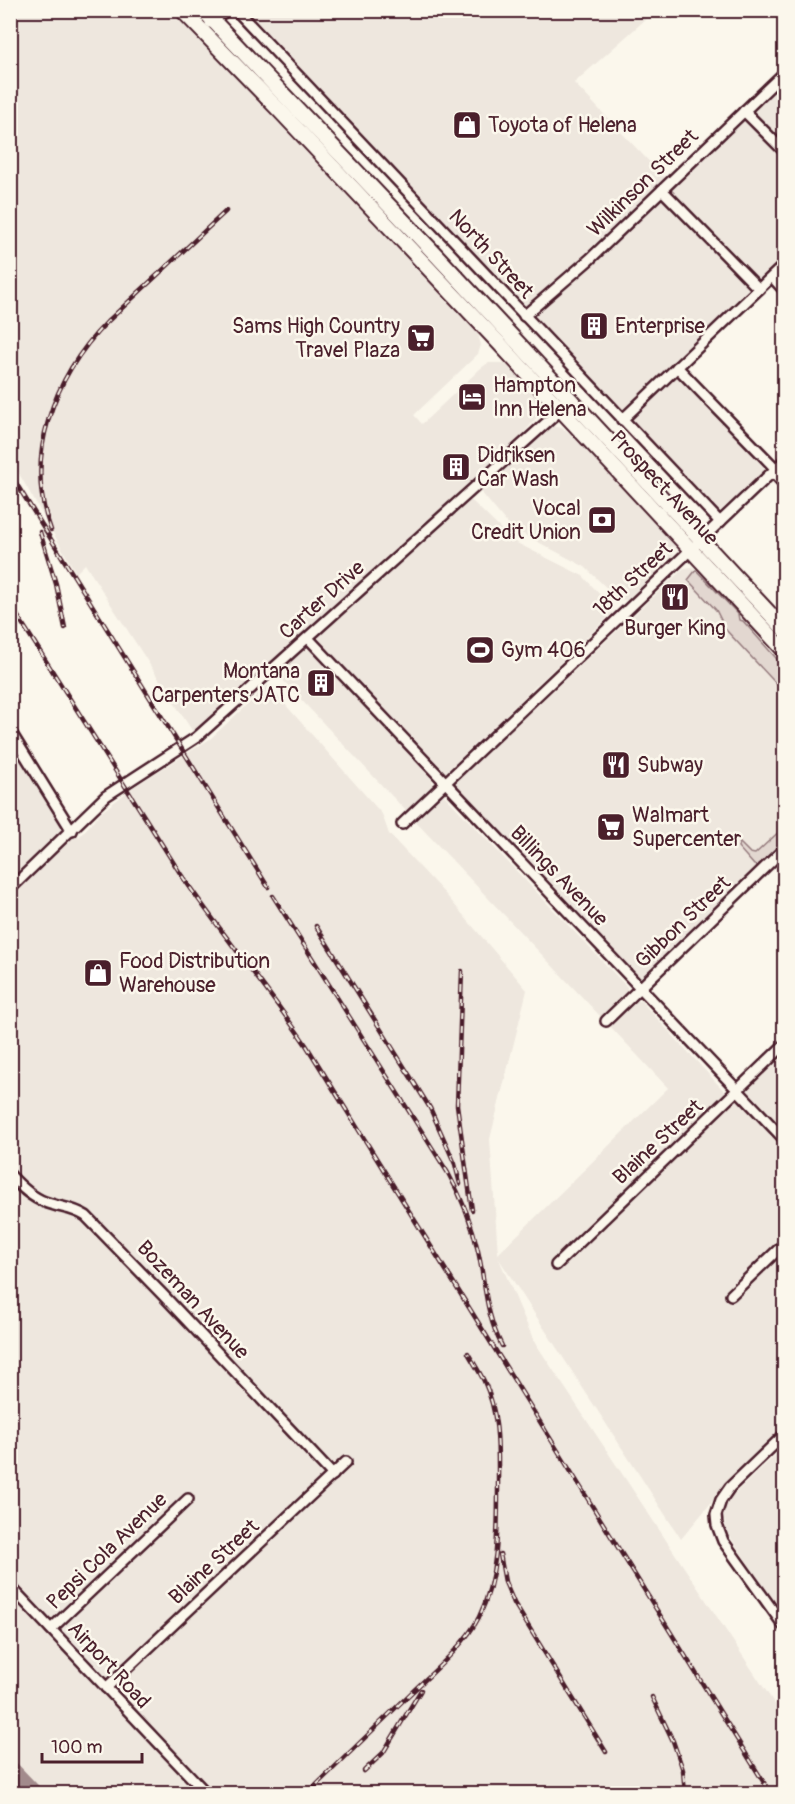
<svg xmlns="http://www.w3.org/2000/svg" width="795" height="1804" font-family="Pangolin,sans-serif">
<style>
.built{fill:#eee7de}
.green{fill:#e2d7d0;stroke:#967b7e;stroke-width:1.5}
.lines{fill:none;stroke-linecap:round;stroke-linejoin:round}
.taxiway{stroke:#a28b8c;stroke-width:18}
.minor-casing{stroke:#4a1f2b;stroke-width:14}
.highway-casing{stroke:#4a1f2b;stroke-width:18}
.minor{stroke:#fbf7ec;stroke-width:9}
.highway{stroke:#fbf7ec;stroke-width:14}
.rail-casing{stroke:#4a1f2b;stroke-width:4.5}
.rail{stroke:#fbf7ec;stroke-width:2;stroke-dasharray:7;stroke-linecap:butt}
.labels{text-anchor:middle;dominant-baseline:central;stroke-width:5;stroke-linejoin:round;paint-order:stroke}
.poi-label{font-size:21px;fill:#4a1f2b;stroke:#fbf7ec;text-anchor:start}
.street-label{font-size:21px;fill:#4a1f2b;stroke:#fbf7ec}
</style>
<rect width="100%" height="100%" fill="#fbf7ec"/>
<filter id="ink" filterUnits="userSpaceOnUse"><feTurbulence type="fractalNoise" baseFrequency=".0167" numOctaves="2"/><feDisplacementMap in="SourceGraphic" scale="12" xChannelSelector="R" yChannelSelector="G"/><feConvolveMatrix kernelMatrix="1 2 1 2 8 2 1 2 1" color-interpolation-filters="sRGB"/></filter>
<g filter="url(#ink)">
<g class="built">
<polygon points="11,11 169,11 202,42 478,334 481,345 478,354 414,415 422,424 481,368 488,363 502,363 509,366 536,397 539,404 537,417 523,434 395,553 193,732 85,564 76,573 10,458"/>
<polygon points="243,11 655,11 574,83 665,178 528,307 524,307 518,304 354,128"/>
<polygon points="784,81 784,255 745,293 735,306 622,414 535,321 535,315"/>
<polygon points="678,376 685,377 754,449 752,455 765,469 764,473 721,510 718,511 714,509 686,482 633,424 633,418 674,377"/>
<polygon points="552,426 562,428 571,434 673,539 675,550 673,556 627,600 618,599 585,567 510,527 481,492 482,486 544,430"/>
<polygon points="467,501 472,501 513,541 583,576 613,609 612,613 446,772 440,771 318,640 320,635"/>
<polygon points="692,567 698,570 784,662 784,840 644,976 639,977 634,976 456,787 457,781 684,568"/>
<polygon points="305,649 312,651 414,758 432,780 433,784 431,787 406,811 277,674"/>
<polygon points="268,685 382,814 389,834 447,896 527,990 490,1139 498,1254 668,1088 609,1025 634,1001 641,1001 725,1092 726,1096 701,1121 706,1128 737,1098 784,1148 784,1427 735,1474 681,1539 499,1259 534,1341 784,1718 784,1793 11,1793 10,725 79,837 104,810 135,786 210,739"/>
<polygon points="440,795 445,796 627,987 627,994 602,1018 414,820"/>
<polygon points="784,1050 784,1134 743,1091"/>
<polygon points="784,1447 784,1617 727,1532 723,1512 732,1496"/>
</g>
<g class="green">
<polygon points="696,570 738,614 739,620 743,621 784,667 784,692 726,630 716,610 688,580"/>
<polygon points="784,827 784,841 763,862 759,864 759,866 754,865 738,847 740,843 750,853 755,854"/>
</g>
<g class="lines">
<polyline class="taxiway" points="10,1769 34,1794"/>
<g class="minor-casing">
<g id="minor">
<polyline points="236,10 720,522"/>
<polyline points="210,23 226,10"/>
<polyline points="744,111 784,151"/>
<polyline points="662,190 759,289"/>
<polyline points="772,277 784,290"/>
<polyline points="524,316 590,259 784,73"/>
<polyline points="677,367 776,469"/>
<polyline points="622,420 784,265"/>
<polyline points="773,472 784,484"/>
<polyline points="308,638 784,1139"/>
<polyline points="10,731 72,831"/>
<polyline points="402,824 784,461"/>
<polyline points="10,889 106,796 197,737 565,406"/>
<polyline points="606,1021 784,849"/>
<path d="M10 1175C20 1186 31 1197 45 1202 60 1208 72 1207 86 1216L163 1295 333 1475"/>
<polyline points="556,1265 784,1045"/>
<polyline points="731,1295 784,1244"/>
<polyline points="784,1435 730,1487 721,1500 716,1515 717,1525 723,1541 784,1626"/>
<polyline points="10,1586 207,1794"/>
<polyline points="51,1629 188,1499"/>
<polyline points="106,1688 346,1462"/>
</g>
</g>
<g class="highway-casing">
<g id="highway">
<polyline points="182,10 281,112 499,343 784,650"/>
<polyline points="203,10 437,256 784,629"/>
</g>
</g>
<use href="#minor" class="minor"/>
<use href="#highway" class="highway"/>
<g class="rail-casing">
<g id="rail">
<polyline points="14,480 268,887"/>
<path d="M51 530C23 457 54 376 107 322L226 211"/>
<polyline points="40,532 56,584 65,628"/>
<path d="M10 604 180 873C220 932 266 986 306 1045L771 1794"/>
<path d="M273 896 448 1173C462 1198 472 1223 478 1251 486 1286 485 1313 502 1346"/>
<polyline points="316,926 430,1108 455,1164 460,1184"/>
<polyline points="462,971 457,1105 472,1210"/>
<polyline points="500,1554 505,1582 514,1603 606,1752"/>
<polyline points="652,1697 673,1741 683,1770 685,1794"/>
<polyline points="364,1771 383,1753 421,1690"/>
<path d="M307 1794C342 1760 377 1726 412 1692 434 1671 465 1645 479 1617 498 1578 498 1531 498 1488 498 1451 500 1415 484 1381 479 1371 473 1362 468 1353"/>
</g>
</g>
<use href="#rail" class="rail"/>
</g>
</g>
<defs>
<g id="shop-square" transform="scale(1.5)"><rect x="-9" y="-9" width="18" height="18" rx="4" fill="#4a1f2b" stroke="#fbf7ec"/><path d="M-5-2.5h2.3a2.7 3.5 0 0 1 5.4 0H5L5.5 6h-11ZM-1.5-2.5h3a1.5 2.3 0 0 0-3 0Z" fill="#fff"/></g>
<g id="building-square" transform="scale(1.5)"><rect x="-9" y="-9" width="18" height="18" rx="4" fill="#4a1f2b" stroke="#fbf7ec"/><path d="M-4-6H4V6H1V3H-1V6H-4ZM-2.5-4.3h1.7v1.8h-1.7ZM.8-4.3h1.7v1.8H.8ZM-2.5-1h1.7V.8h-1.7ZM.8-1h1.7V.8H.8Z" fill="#fff"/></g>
<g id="supermarket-square" transform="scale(1.5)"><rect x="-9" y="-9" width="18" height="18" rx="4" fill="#4a1f2b" stroke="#fbf7ec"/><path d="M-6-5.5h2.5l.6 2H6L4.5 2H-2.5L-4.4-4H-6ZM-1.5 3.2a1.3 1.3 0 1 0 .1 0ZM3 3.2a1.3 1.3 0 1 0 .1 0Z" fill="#fff"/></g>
<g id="hotel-square" transform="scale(1.5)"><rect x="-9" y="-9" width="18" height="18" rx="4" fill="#4a1f2b" stroke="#fbf7ec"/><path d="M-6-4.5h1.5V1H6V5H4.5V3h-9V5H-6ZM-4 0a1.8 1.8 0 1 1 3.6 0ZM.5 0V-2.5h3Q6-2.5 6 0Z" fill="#fff"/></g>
<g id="bank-square" transform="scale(1.5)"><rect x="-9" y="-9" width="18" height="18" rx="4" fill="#4a1f2b" stroke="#fbf7ec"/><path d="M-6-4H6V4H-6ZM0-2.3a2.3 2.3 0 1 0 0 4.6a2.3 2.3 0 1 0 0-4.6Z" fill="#fff"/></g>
<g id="restaurant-square" transform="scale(1.5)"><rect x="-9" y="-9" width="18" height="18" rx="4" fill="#4a1f2b" stroke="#fbf7ec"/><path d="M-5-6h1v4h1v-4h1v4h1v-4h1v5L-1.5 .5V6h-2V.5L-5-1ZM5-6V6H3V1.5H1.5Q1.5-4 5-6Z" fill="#fff"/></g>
<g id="stadium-square" transform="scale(1.5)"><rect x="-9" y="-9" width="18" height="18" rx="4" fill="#4a1f2b" stroke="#fbf7ec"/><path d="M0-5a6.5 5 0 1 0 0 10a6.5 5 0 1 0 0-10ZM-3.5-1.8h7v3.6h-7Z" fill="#fff"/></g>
</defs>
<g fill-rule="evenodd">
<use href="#shop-square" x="467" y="125"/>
<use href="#building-square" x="594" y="326"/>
<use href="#supermarket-square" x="421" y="338"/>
<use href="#hotel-square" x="472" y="397"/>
<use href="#building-square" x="456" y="467"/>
<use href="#bank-square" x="602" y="520"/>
<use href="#restaurant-square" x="675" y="597"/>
<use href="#stadium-square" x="480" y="650"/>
<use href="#building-square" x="321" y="683"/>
<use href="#restaurant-square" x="616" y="765"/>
<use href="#supermarket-square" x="611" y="827"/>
<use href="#shop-square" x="98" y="973"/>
</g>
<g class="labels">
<g class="poi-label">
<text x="488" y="125">Toyota of Helena</text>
<text x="400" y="326" text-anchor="end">Sams High Country<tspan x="400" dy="24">Travel Plaza</tspan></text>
<text x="615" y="326">Enterprise</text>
<text x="493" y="385">Hampton<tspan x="493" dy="24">Inn Helena</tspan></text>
<text x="477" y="455">Didriksen<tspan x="477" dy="24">Car Wash</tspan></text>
<text x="581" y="508" text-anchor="end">Vocal<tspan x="581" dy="24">Credit Union</tspan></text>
<text x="675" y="628" text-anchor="middle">Burger King</text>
<text x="501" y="650">Gym 406</text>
<text x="300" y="671" text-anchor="end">Montana<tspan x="300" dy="24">Carpenters JATC</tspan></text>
<text x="637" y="765">Subway</text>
<text x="632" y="815">Walmart<tspan x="632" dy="24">Supercenter</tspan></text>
<text x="119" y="961">Food Distribution<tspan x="119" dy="24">Warehouse</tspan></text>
</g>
<g class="street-label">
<text transform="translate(643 183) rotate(-44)">Wilkinson Street</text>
<text transform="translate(491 254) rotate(47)">North Street</text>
<text transform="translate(664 488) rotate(47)">Prospect Avenue</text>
<text transform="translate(633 579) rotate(-43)">18th Street</text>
<text transform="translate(322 600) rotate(-42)">Carter Drive</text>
<text transform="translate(559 876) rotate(46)">Billings Avenue</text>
<text transform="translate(683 922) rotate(-44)">Gibbon Street</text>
<text transform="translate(658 1142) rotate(-43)">Blaine Street</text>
<text transform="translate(193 1300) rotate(47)">Bozeman Avenue</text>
<text transform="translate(107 1551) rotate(-44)">Pepsi Cola Avenue</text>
<text transform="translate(214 1562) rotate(-43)">Blaine Street</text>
<text transform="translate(109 1665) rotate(47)">Airport Road</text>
</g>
</g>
<rect width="795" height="1804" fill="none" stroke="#fbf7ec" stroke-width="36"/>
<rect x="18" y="18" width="759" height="1768" fill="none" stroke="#4a1f2b" stroke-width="2" filter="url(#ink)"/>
<path d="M42 1753v9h100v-9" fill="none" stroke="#4a1f2b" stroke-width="3"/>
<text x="51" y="1753" font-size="18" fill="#4a1f2b" stroke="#fbf7ec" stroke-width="4.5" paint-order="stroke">100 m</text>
</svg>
